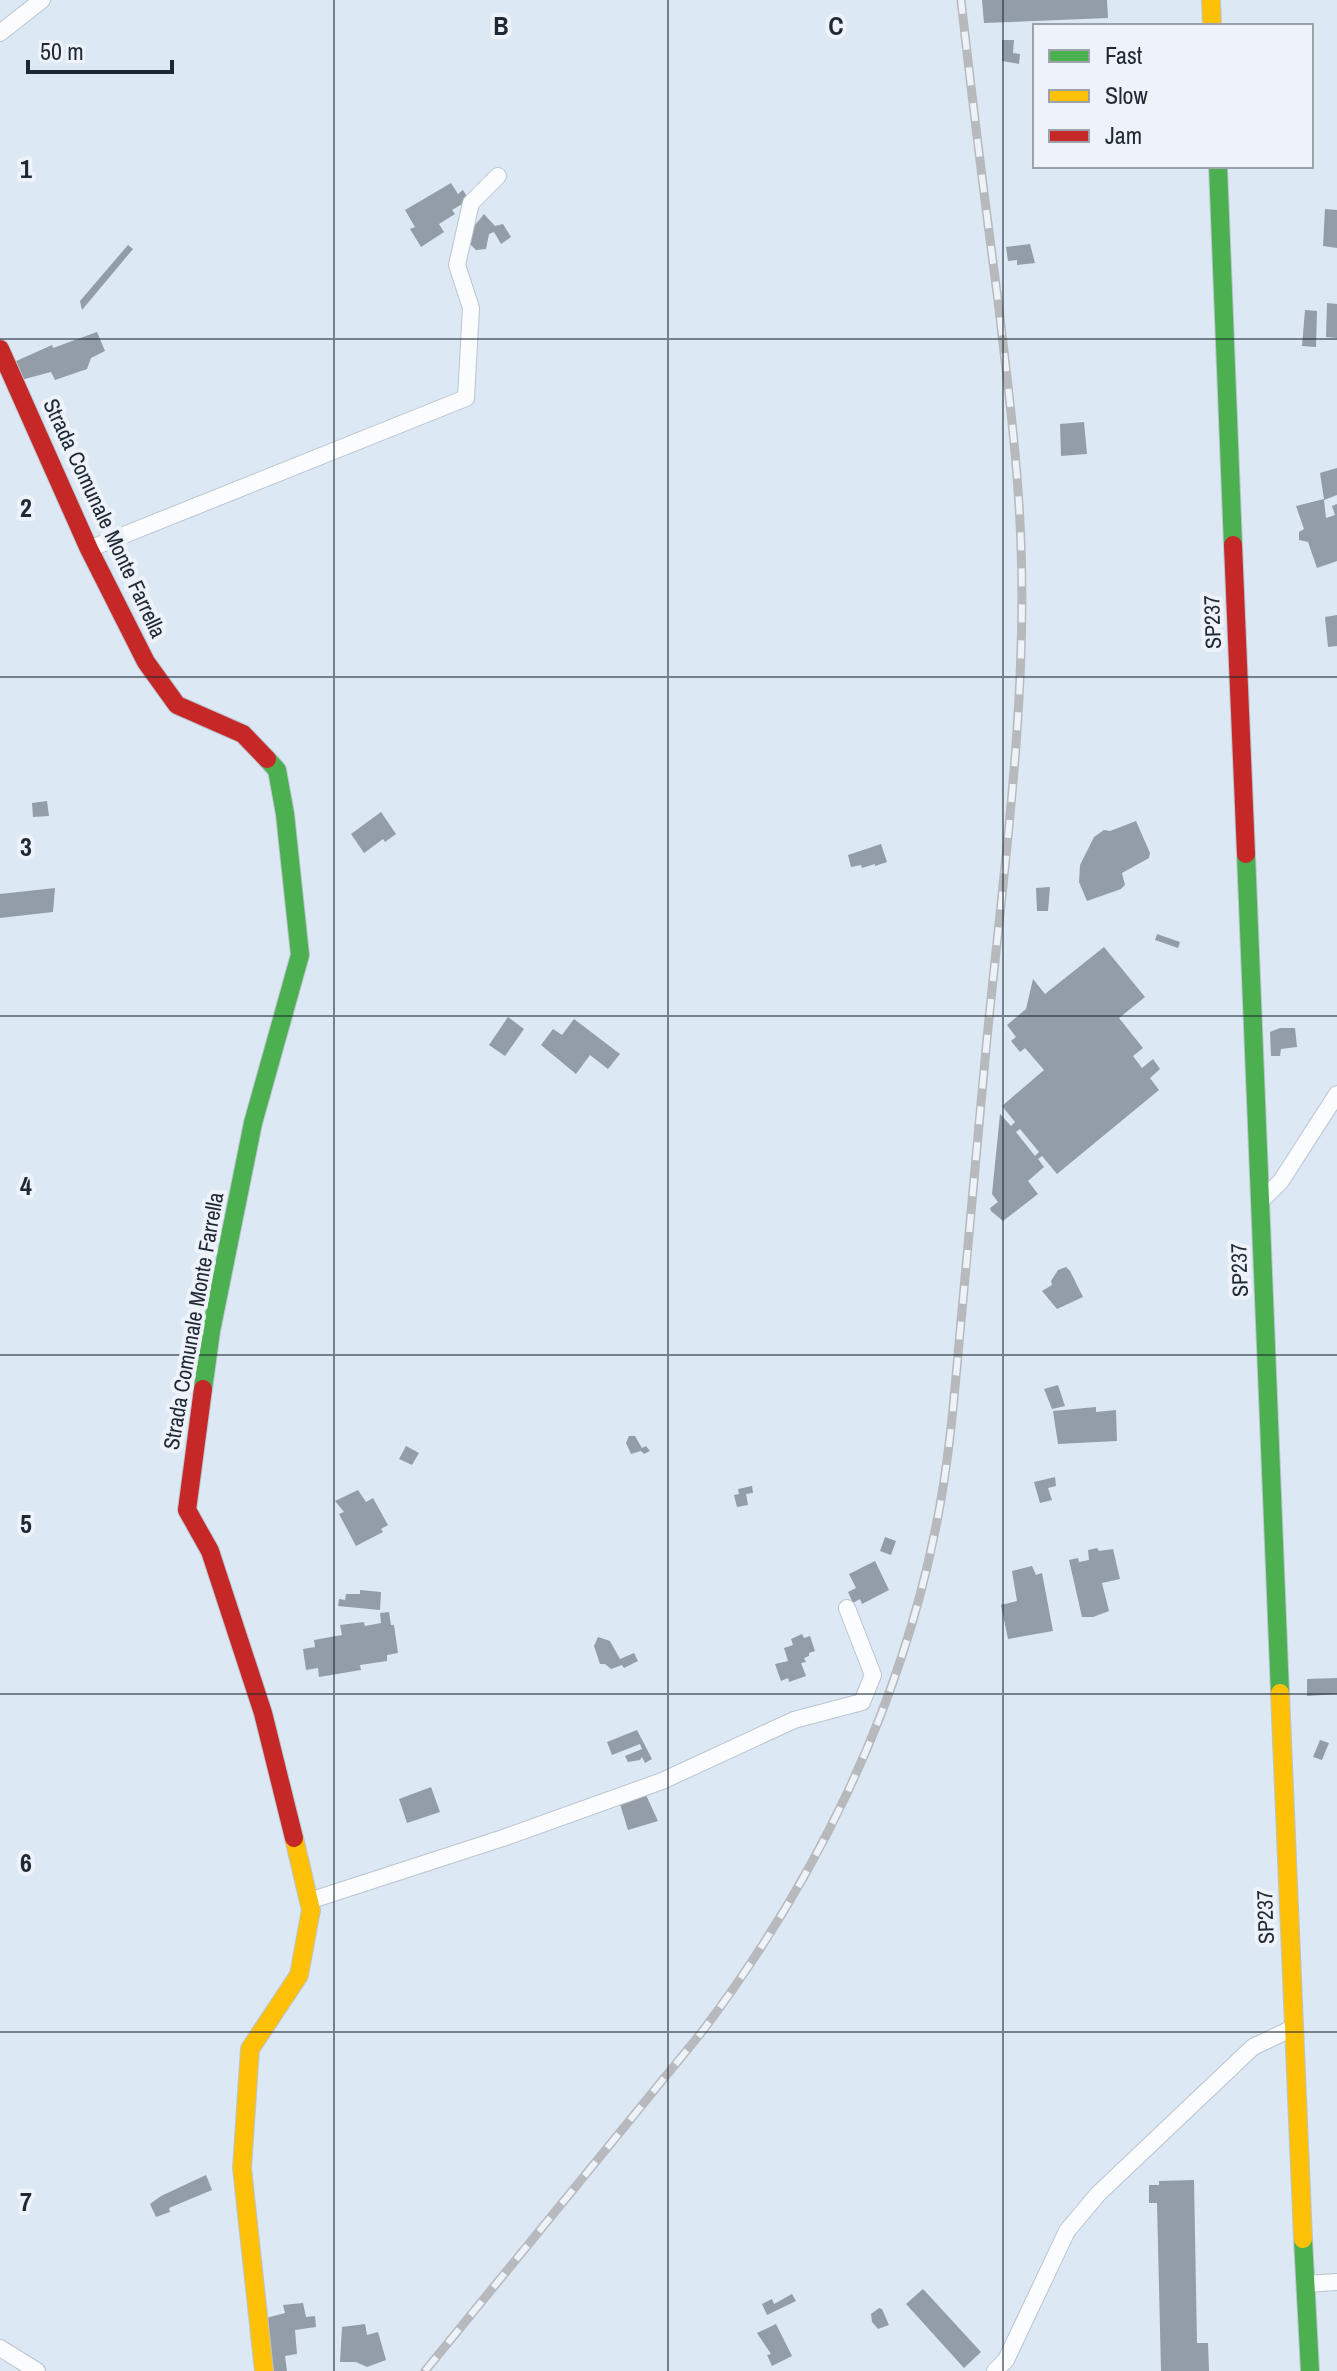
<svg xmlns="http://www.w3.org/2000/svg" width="1337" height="2371" font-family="'Archivo Narrow',sans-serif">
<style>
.building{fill:#939da7;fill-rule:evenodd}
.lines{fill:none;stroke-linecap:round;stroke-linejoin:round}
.street-casing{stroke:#bac5d0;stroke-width:18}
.fast-casing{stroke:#bac5d0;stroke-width:20}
.slow-casing{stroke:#bac5d0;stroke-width:20}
.jam-casing{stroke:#bac5d0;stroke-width:20}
.street{stroke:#fafcfd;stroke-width:16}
.fast{stroke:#4caf50;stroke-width:18}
.slow{stroke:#ffc107;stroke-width:18}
.jam{stroke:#c62828;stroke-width:18}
.rail-casing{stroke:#b7b9bc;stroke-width:9}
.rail{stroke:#eef3f9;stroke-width:6;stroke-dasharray:18;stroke-linecap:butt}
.grid{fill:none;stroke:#1f2933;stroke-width:2;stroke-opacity:0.55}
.labels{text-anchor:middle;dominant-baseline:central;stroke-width:8;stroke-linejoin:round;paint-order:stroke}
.street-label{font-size:22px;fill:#1f2933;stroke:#eef3f9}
.grid-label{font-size:26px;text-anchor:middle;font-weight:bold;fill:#1f2933;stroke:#eef3f9;stroke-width:8;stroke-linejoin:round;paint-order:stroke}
</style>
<rect width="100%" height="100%" fill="#dce8f4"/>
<g class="building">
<polygon points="982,0 1107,0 1108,18 984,23"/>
<polygon points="1002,40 1014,40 1013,53 1020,54 1019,64 1002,61"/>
<polygon points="451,183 458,194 463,190 469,200 452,210 455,214 439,224 444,232 421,247 410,229 415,227 405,210"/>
<polygon points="1325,209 1337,210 1337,248 1323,246"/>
<polygon points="484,214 495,226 503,224 511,237 501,244 494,232 489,234 486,249 476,250 469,243 471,230"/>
<polygon points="1030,244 1035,263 1017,265 1017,260 1008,261 1006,247"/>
<polygon points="128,245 133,249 82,310 80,301"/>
<polygon points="1327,303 1337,304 1337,338 1326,337"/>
<polygon points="1305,310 1317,311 1316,347 1302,346"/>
<polygon points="97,332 105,351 91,358 87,369 55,380 51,372 21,380 14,362 52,345 53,348"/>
<polygon points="1084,422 1087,454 1061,456 1060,424"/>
<polygon points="1337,468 1337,495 1324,500 1326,518 1335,515 1332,506 1337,504 1337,561 1317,568 1308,542 1299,540 1299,532 1304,529 1296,506 1324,499 1320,473"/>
<polygon points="1337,615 1337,646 1328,647 1325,617"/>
<polygon points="47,801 49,816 33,817 32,803"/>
<polygon points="381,812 396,834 385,842 383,839 364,853 351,834"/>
<polygon points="1136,821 1150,853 1149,858 1122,873 1125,885 1121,889 1087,901 1079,882 1080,865 1094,837 1104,830 1110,831"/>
<polygon points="881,844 887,862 875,866 875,864 862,868 861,865 851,867 848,855"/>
<polygon points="1050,887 1048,911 1037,911 1036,888"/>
<polygon points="55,888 53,912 0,918 0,894"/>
<polygon points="1157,934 1180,942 1178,948 1155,940"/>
<path d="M1104 947 1145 997 1119 1018 1143 1048 1133 1056 1142 1068 1153 1059 1160 1069 1150 1078 1159 1090 1057 1174 1042 1156 1038 1159 1044 1167 1028 1181 1038 1194 1003 1221 991 1211 990 1208 998 1202 992 1194 1000 1114 1011 1126 1015 1122 1002 1106 1044 1070 1025 1048 1020 1052 1011 1041 1016 1037 1007 1025 1026 1009 1033 979 1045 994ZM1020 1129 1039 1152 1035 1156 1016 1132Z"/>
<polygon points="508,1017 524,1029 505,1056 489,1045"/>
<polygon points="574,1019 620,1054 608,1069 590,1055 576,1074 541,1045 553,1029 562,1035"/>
<polygon points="1280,1028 1295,1028 1297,1047 1281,1049 1280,1056 1271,1056 1270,1032"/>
<polygon points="1066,1267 1070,1271 1083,1297 1057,1309 1042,1291 1052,1285 1051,1281 1058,1270"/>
<polygon points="1058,1385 1065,1406 1052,1409 1044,1389"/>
<polygon points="1096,1407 1096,1412 1116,1410 1117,1441 1058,1444 1053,1411"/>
<polygon points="629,1436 635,1436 642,1448 646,1446 650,1451 644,1454 641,1451 631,1454 626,1443"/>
<polygon points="406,1446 419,1453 412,1465 399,1459"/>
<polygon points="1055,1477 1056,1486 1048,1488 1052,1500 1040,1503 1034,1482"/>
<polygon points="752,1486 753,1493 746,1494 748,1505 737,1507 734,1495 739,1494 738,1489"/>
<polygon points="358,1490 366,1502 373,1498 388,1525 381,1529 383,1532 356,1546 339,1514 344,1512 335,1501"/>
<polygon points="885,1537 896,1541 891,1555 880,1551"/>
<polygon points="1097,1548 1099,1551 1113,1549 1120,1579 1102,1583 1109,1611 1093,1617 1082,1617 1069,1560 1078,1558 1079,1562 1089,1560 1088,1550"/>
<polygon points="875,1561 889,1590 862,1604 860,1599 853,1603 848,1592 856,1588 849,1574"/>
<polygon points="1032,1566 1036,1575 1042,1573 1053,1631 1008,1639 1001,1605 1017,1601 1012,1571"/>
<polygon points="360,1590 381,1592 380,1610 338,1606 339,1599 345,1600 346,1594 360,1594"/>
<polygon points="389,1612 391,1625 394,1625 398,1653 387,1655 387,1661 360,1665 361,1670 319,1677 318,1668 306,1670 303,1649 315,1647 314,1640 342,1635 340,1625 364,1622 365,1626 381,1623 380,1613"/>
<polygon points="802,1634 804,1638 810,1636 815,1651 809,1653 809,1656 804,1658 806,1662 801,1663 806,1676 789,1682 788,1678 781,1681 775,1664 788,1661 784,1648 793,1645 791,1639"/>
<polygon points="598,1637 610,1641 620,1659 634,1653 638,1661 624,1668 622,1665 611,1669 605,1664 600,1664 594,1646"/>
<polygon points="1337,1678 1337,1694 1307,1696 1307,1679"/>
<polygon points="637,1730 652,1759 645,1763 642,1757 640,1760 628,1762 625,1756 642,1749 640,1744 612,1755 607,1742"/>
<polygon points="1320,1740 1329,1743 1322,1760 1313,1757"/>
<polygon points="431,1787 440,1812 407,1823 399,1799"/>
<polygon points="646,1795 658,1821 628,1830 620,1804"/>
<polygon points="206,2175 212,2190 169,2208 170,2212 156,2217 150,2204 161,2196"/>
<polygon points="1194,2180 1197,2343 1208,2343 1209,2371 1161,2371 1157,2203 1149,2203 1149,2185 1159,2185 1159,2181"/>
<polygon points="923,2289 981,2352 964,2368 906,2304"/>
<polygon points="792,2294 796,2301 767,2315 762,2304 772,2299 774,2304"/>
<polygon points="303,2303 306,2317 315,2316 316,2327 295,2330 297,2354 285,2356 287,2371 273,2371 266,2318 285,2313 283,2305"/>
<polygon points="879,2308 882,2309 889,2325 878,2329 872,2322 871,2314"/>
<polygon points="365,2324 367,2335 378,2332 386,2360 367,2367 356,2362 340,2362 342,2327"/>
<polygon points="776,2324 792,2356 772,2366 767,2355 771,2354 757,2333"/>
</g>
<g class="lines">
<g class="street-casing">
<g id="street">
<polyline points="0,33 42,0"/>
<polyline points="89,549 466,398 471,308 457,265 471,203 498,176"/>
<polyline points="1260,1202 1281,1181 1337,1094"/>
<polyline points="309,1901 503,1838 662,1781 794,1720 862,1702 873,1675 847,1608"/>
<polyline points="1306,2284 1337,2282"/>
<polyline points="0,2348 37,2371"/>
<polyline points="995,2371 1006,2360 1067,2231 1098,2194 1253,2047 1293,2028"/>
</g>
</g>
<g class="fast-casing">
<g id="fast">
<polyline points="1218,166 1233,545"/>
<polyline points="1246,854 1280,1693"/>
<polyline points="203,1389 211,1331 253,1123 300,955 285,814 277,770 267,759"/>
<polyline points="1303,2239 1310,2371"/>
</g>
</g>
<g class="slow-casing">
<g id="slow">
<polyline points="1211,0 1212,26"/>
<polyline points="1280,1693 1303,2239"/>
<polyline points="264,2371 242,2168 250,2049 299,1975 311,1910 294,1838"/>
</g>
</g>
<g class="jam-casing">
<g id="jam">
<polyline points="0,349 89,549 146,662 177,705 243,734 267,759"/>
<polyline points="1233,545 1246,854"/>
<polyline points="203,1389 187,1510 210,1551 263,1713 294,1838"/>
</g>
</g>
<use href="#street" class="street"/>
<use href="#fast" class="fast"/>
<use href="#slow" class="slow"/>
<use href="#jam" class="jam"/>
<g class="rail-casing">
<path id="rail" d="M425 2371 701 2033C813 1885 898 1714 935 1531 949 1465 954 1399 960 1332 969 1238 977 1143 986 1049 1002 881 1027 714 1021 545 1018 460 1007 377 997 293 984 195 972 98 961 0"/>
</g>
<use href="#rail" class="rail"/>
</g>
<path class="grid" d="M334 0V2371M668 0V2371M1003 0V2371M0 339H1337M0 677H1337M0 1016H1337M0 1355H1337M0 1694H1337M0 2032H1337"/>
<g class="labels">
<g class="street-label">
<text transform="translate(105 518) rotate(65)">Strada Comunale Monte Farrella</text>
<text transform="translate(1212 622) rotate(-92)">SP237</text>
<text transform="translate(1239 1270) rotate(-92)">SP237</text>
<text transform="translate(193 1321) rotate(-80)">Strada Comunale Monte Farrella</text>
<text transform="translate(1265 1917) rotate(-92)">SP237</text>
</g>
</g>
<g class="grid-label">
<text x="501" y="35">B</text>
<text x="836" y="35">C</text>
<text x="26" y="178">1</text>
<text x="26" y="517">2</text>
<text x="26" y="856">3</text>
<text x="26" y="1195">4</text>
<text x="26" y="1533">5</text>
<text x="26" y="1872">6</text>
<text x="26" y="2211">7</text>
</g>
<rect x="1033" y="24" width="280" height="144" fill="#eef3f9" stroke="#9ba2aa" stroke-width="2"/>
<rect x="1049" y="50" width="40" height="12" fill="#4caf50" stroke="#9ba2aa" stroke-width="2"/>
<text x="1105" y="64" font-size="24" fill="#1f2933">Fast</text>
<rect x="1049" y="90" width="40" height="12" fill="#ffc107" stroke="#9ba2aa" stroke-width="2"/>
<text x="1105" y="104" font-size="24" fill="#1f2933">Slow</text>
<rect x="1049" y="130" width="40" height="12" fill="#c62828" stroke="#9ba2aa" stroke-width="2"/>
<text x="1105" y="144" font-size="24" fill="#1f2933">Jam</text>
<path d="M28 60v12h144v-12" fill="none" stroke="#1f2933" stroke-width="4"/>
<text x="40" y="60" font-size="24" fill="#1f2933" stroke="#eef3f9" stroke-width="6" paint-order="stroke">50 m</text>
</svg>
